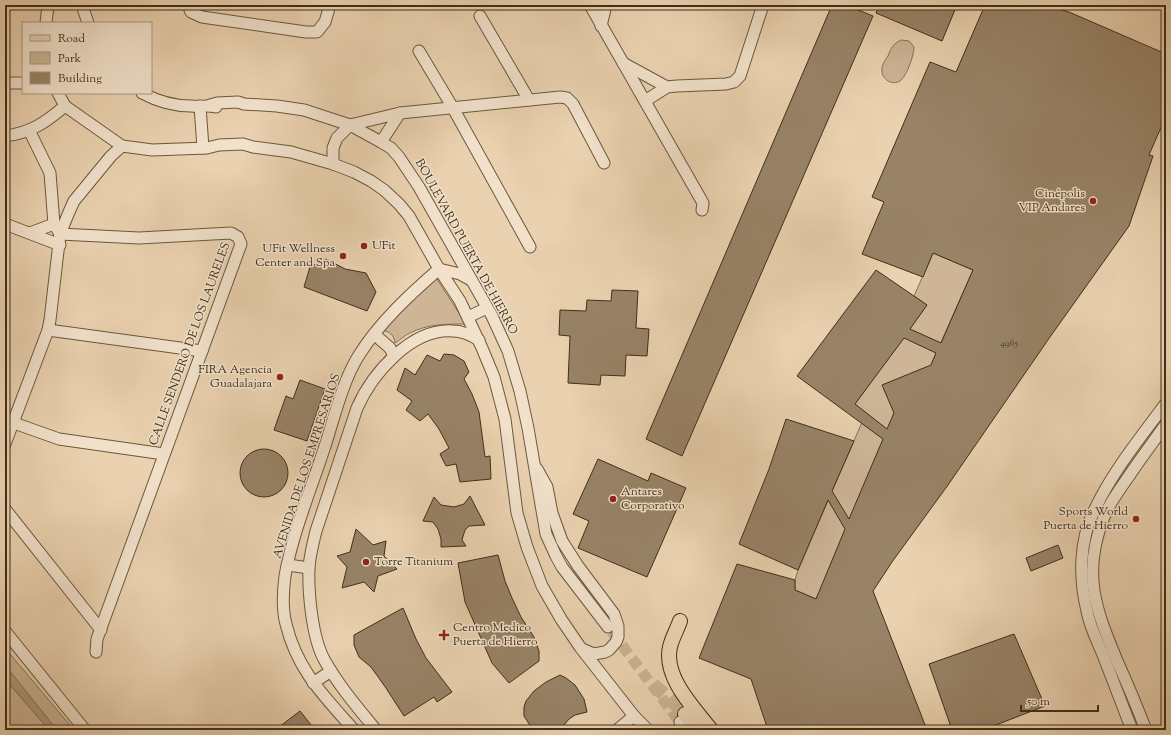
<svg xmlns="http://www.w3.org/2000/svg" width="1171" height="735" font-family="'Sorts Mill Goudy',serif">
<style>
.green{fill:#cdb596;stroke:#867258}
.water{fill:#b09a7c;stroke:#836f54}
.building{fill:#988367;stroke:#3f2f19;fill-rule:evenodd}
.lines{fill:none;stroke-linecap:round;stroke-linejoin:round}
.minor-tunnel{stroke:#c8b191;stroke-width:11;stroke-dasharray:11 5.5;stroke-linecap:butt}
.major-tunnel{stroke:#c8b191;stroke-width:14;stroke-dasharray:14 7;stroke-linecap:butt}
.minor-casing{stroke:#6a583e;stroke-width:13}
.major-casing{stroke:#3f2f19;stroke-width:16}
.minor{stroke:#f1e1cb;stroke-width:11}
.major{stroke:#ead1af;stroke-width:14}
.poi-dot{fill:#8f2418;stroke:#f1e1cb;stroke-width:1.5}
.labels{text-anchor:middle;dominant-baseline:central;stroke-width:3;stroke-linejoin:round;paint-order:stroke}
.number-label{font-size:10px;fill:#55442c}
.poi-label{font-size:12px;fill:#3f2f19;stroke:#f1e1cb;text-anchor:end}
.street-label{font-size:12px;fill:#3f2f19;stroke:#f1e1cb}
</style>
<rect width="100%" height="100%" fill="#ead1af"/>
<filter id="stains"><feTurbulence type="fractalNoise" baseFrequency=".005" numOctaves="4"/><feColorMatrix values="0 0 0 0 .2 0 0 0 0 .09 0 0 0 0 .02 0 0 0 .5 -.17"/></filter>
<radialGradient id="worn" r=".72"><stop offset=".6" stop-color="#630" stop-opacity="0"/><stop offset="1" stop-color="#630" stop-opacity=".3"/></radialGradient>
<g class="green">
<path d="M901 40 909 41 914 47C914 55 907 76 900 81 892 86 882 79 882 71 881 66 885 60 888 56 891 48 893 44 901 40Z"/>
<polygon points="933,253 973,270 904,426 816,599 795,590 795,580 798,570 866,413 855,404 927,305 914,296"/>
<path d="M435 276 466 324C447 324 427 324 410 333 405 335 400 340 395 343 394 335 390 332 382 330Z"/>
<polygon points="5,648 74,730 5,730"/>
</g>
<polygon class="water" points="5,665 57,730 49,730 5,679"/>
<g class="building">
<polygon points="832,5 846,5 873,16 682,456 646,439"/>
<polygon points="879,5 957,5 942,41 876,13"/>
<path d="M985 5H1045L1069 12 1166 54V116L1149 155 1153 156 1129 226 1050 337 948 485 892 562 873 591 927 730H768L751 679 699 658 737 564 795 580V590L816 599 845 529 828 500 798 570 739 544 769 469 786 419 854 441 832 491 849 519 883 439 797 376 876 270 927 305 910 329 941 343 973 270 933 253 923 277 862 254 884 202 872 197 930 62 956 72ZM904 338 936 353 931 365 882 385 894 413 887 429 855 404Z"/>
<polygon points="326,259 345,269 366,273 376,292 367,311 304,287 310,267"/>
<polygon points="612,290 638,291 636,328 649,329 647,356 626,355 625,376 601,375 600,385 568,383 570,336 559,335 560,310 586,311 587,300 611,301"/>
<polygon points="444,354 454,355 464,361 469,372 464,379 472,394 479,412 485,457 490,456 491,479 460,482 456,464 446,466 440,454 449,448 439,429 428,414 420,421 406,410 412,401 397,390 405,368 415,375 427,355 440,361"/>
<polygon points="300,380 325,389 307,441 274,430 286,396 293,399"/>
<circle cx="264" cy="473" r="24"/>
<polygon points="598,459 648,481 651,473 686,488 647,577 578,548 589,521 573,514"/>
<polygon points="470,496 485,525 469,526 465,530 462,540 466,546 441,547 441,539 438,529 433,522 423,521 434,497 441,505 454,507 464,504"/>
<polygon points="356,529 373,545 386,541 384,556 397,569 378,576 374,592 364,582 342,588 347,567 337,556 350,552"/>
<polygon points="1058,545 1063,558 1031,571 1026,558"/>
<polygon points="498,555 505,581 512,598 521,617 534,637 539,651 539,661 509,683 492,663 465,602 458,563"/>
<polygon points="403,608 416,639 426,658 452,692 437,702 434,697 404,716 386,688 371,667 359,657 354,645 354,635"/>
<polygon points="1014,634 1045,706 983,730 952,730 929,664"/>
<polygon points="560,675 566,678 575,685 584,699 587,712 575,715 569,719 560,730 533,730 524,716 524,707 526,701 534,691 546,682"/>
<polygon points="300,711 315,730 275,730"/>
</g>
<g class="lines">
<polyline class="minor-tunnel" points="612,632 680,722"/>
<polyline class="major-tunnel" points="653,685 669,698 685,714"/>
<g class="minor-casing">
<g id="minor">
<polyline points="82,5 88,23"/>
<polyline points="188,5 191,12 202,17 306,32 317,32 325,22 330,5"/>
<polyline points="590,5 703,203 702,210"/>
<polyline points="480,16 529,100"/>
<polyline points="46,23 48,5"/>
<polyline points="601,26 606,5"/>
<polyline points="419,51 453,108 530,247"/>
<polyline points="623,63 667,87"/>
<polyline points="5,83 23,83"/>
<polyline points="58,93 65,106 122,146 152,150 207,148 219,145 243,144 253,147 291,152 333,164 354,172 371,181 384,190 399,204 409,216 439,269 460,301 482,348 494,377 505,419 517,513 527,547 542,586 561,619 580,647 634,716 648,730"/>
<path d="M142 93C157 101 173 106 191 106 200 107 208 105 216 107"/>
<polyline points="645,101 667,87 677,86 726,84 734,82 740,76 763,5"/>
<polyline points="210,105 217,103 238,102 244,104 277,106 304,110 350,125 381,142 391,148 399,157 419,187 492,316 508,351 520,391 528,428 546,534 556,556 562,567 608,627"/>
<polyline points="200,106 203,148"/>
<polyline points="29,130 50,173 54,224 60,234"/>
<path d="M5 136C31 133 46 122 65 106"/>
<polyline points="381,142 400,113"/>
<polyline points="333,164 333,148 337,138 350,125 400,113 560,97 567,98 573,104 604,163"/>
<polyline points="5,224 60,245"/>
<polyline points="30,233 54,224"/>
<polyline points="60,234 139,238 231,233 238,237 241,244 97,639 96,652"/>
<polyline points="468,317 487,308"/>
<polyline points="48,330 202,351"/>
<polyline points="374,334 390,348 394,356"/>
<polyline points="14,423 59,439 164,454"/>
<polyline points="5,444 48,330 50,320 60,234 69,212 74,201 111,156 122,146"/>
<polyline points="537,469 547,487 552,513 562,541 578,566 614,614 618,626 618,637 616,642 609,650 605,652 594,654 582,649"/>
<polyline points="5,509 101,630"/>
<polyline points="288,565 309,568"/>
<polyline points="5,631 85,730"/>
<polyline points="313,683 331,671"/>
<polyline points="680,722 686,730"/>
<path d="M354 730C324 696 297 670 286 624 282 609 283 591 285 576 292 535 311 489 324 449 334 419 342 382 359 355 380 322 409 295 439 269L460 274 471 280"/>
<path d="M376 730C358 708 339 686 325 661 312 639 308 592 309 567 310 555 313 543 316 531L357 408C372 374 411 328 453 331 462 331 471 335 479 340"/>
<polyline points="617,730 634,716"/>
<path d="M1132 730C1123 707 1114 683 1105 660 1099 644 1090 628 1087 611 1079 579 1079 541 1094 511 1112 472 1141 437 1166 403"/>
<path d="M1146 730C1137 707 1128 685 1118 663 1096 610 1081 574 1104 517 1110 502 1120 489 1129 476 1141 458 1154 441 1166 424"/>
</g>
</g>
<g class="major-casing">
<g id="major">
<path d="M680 621C677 630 672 638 670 647 663 677 694 708 711 730"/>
<polyline points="685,714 698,730"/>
</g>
</g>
<use href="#minor" class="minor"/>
<use href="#major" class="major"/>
</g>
<g class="poi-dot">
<circle cx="1093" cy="201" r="4"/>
<circle cx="364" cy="246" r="4"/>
<circle cx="343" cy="256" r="4"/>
<circle cx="280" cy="377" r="4"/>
<circle cx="613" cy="499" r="4"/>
<circle cx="1136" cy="519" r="4"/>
<circle cx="366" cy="562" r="4"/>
<path d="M442 629h4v4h4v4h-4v4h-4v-4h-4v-4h4z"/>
</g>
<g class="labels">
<g class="number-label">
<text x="1009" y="343">4965</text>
</g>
<g class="poi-label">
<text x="1085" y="194">Cinépolis<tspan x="1085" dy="14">VIP Andares</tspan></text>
<text x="372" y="246" text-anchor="start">UFit</text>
<text x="335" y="249">UFit Wellness<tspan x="335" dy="14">Center and Spa</tspan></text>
<text x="272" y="370">FIRA Agencia<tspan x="272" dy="14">Guadalajara</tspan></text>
<text x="621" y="492" text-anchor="start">Antares<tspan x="621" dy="14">Corporativo</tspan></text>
<text x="1128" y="512">Sports World<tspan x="1128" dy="14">Puerta de Hierro</tspan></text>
<text x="374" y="562" text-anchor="start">Torre Titanium</text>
<text x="453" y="628" text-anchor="start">Centro Medico<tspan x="453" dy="14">Puerta de Hierro</tspan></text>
</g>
<g class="street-label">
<text transform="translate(466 247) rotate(61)">BOULEVARD PUERTA DE HIERRO</text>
<text transform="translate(190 344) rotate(-70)">CALLE SENDERO DE LOS LAURELES</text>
<text transform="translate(307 466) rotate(-72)">AVENIDA DE LOS EMPRESARIOS</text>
</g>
</g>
<rect width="1171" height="735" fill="none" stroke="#ead1af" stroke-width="20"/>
<rect x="6" y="6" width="1159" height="723" fill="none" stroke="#3f2f19" stroke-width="2"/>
<rect x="10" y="10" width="1151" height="715" fill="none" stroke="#3f2f19"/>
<rect x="22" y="22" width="130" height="72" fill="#f1e1cb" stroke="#aa9a84"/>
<rect x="30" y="35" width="20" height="6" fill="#ead1af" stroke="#aa9a84"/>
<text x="58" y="42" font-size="12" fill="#3f2f19">Road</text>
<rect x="30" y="52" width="20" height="12" fill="#cdb596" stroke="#aa9a84"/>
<text x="58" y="62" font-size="12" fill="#3f2f19">Park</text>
<rect x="30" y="72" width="20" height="12" fill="#988367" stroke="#aa9a84"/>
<text x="58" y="82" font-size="12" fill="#3f2f19">Building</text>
<path d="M1021 705v6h77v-6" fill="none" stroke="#3f2f19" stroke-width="2"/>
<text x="1027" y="705" font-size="12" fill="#3f2f19" stroke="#f1e1cb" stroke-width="3" paint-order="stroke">50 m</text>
<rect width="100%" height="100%" filter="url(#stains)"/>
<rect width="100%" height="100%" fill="url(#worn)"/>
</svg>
